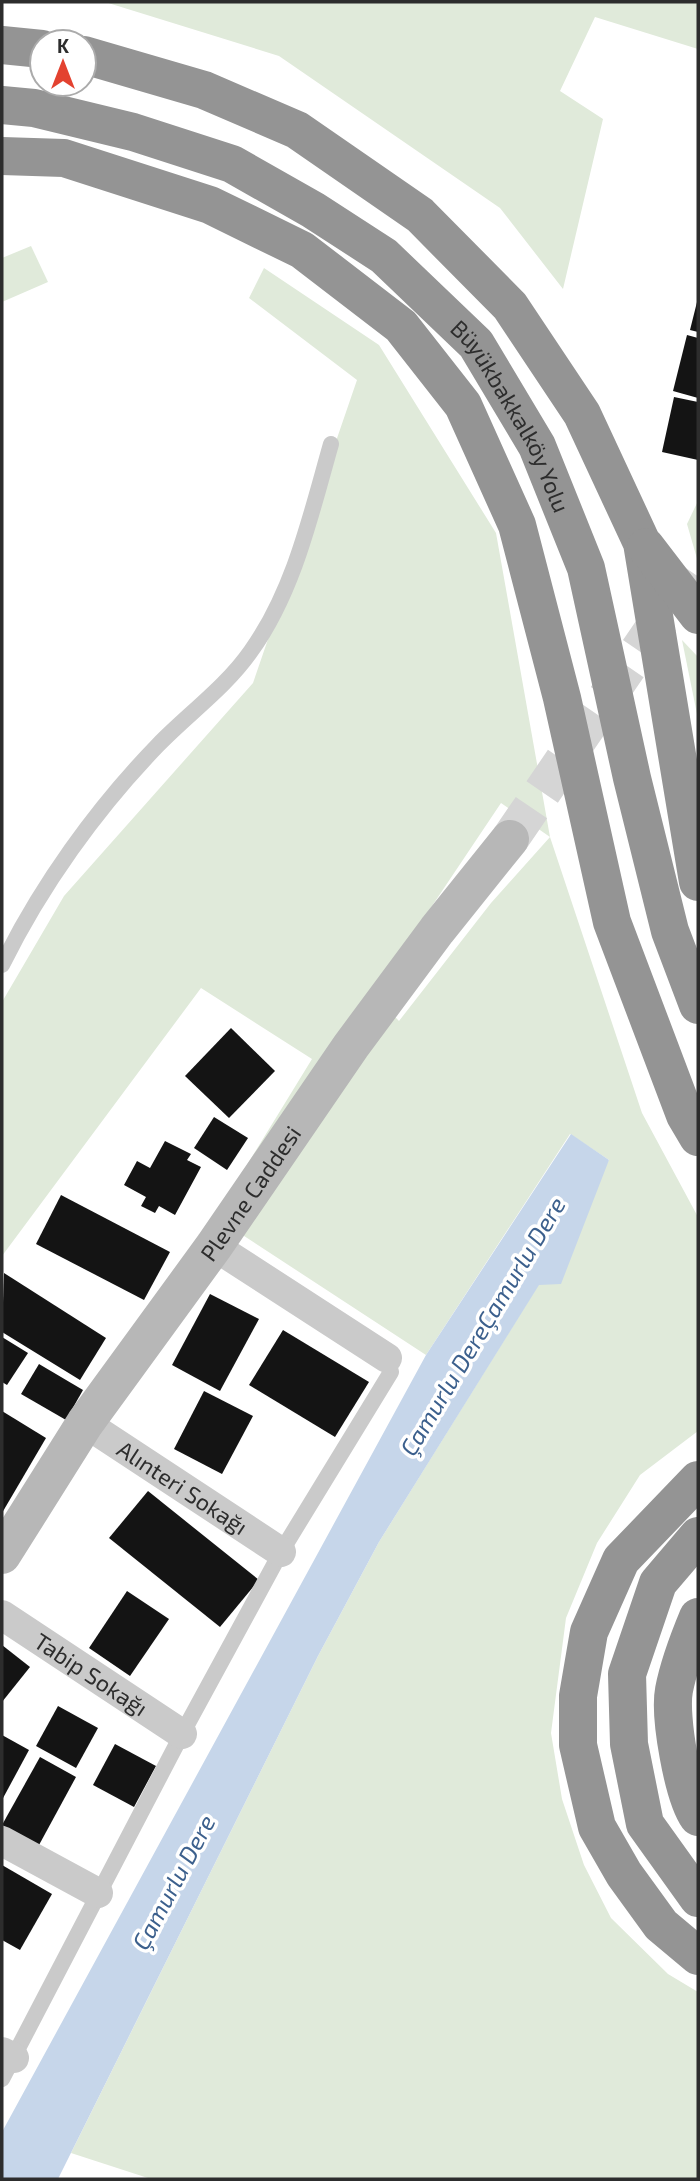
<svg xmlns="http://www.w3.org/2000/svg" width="700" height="2181" font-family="'Exo 2',sans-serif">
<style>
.green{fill:#e0eada;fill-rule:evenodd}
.water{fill:#c6d6ea}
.building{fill:#141414}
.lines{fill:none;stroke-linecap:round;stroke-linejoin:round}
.secondary-tunnel{stroke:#d5d5d5;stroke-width:38;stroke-dasharray:38 19;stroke-linecap:butt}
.lane{stroke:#cacaca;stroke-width:16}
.street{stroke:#cacaca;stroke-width:30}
.secondary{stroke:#b7b7b7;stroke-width:38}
.highway{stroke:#949494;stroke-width:38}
.labels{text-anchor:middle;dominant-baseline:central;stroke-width:7;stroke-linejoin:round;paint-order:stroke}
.street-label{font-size:23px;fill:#2d2d2d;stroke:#fff}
.water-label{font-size:24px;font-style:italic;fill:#3c608d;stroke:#fff}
</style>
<rect width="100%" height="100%" fill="#fff"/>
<g class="green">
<polygon points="105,2 698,2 698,49 595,17 560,91 603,119 563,289 500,208 279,56"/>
<polygon points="31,246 48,282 2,302 2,258"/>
<path d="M264 268 379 345 496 533 550 837 642 1113 698 1217V1431L640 1475 597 1543 566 1618 551 1733 562 1799 584 1865 611 1918 668 1974 698 1992V2179H151L71 2153 318 1656 379 1542 539 1284 609 1160 570 1134 426 1355 215 1217 312 1059 201 988 2 1256V1002L64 896 253 683 357 380 249 298ZM501 803 550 837 491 903 399 1021 373 994Z"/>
<polygon points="698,501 698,562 687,524"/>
<polygon points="682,640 698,657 698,719"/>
</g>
<polygon class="water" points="571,1134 609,1160 561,1284 539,1285 379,1542 318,1656 58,2179 2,2179 2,2132 426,1355"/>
<g class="building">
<polygon points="697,302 698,302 698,332 690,330"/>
<polygon points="687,335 698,338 698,398 673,391"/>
<polygon points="674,397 698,402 698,460 662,452"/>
<polygon points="231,1028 275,1071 229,1118 185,1076"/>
<polygon points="214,1117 248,1138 227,1170 194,1148"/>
<polygon points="165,1141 191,1154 187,1160 201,1167 175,1215 159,1206 155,1213 141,1206 146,1197 124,1185 137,1161 150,1168"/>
<polygon points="61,1195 170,1252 144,1300 36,1244"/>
<polygon points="4,1273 106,1338 80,1380 2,1332"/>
<polygon points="210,1294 259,1319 220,1391 172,1365"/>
<polygon points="283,1330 369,1382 335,1437 249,1385"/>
<polygon points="2,1337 28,1353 7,1385 2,1382"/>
<polygon points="39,1364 83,1390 66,1420 21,1394"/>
<polygon points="204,1391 253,1416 222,1474 174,1449"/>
<polygon points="2,1411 46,1438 2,1513"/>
<polygon points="148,1491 259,1580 220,1627 109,1538"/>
<polygon points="127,1591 169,1619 130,1676 89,1648"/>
<polygon points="2,1645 30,1667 2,1702"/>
<polygon points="58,1706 98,1728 76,1768 36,1746"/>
<polygon points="2,1735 29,1750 2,1800"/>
<polygon points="115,1744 156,1766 134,1807 93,1785"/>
<polygon points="40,1757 76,1777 39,1845 2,1825"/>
<polygon points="2,1865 52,1894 20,1950 2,1940"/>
</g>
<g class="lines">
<polyline class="secondary-tunnel" points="510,839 698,564"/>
<g class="lane">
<path d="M2 965C41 886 96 809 158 745 188 714 226 687 251 651 294 591 311 514 331 444"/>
<polyline points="2,2079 182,1734 281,1552 391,1372 387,1358"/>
</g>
<g class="street">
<polyline points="214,1246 387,1358"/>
<path id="s1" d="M85 1423 281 1552"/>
<path id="s2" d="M2 1615 182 1734"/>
<polyline points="2,1841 98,1893"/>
<polyline points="2,2052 14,2058"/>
</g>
<path class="secondary" id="s3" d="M2 1555 85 1423 214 1246 351 1046 437 930 510 839"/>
<g class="highway">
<polyline points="2,45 42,49"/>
<polyline points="84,55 204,90 297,130 420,215 510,306 582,414 642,543 698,882"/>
<path id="s4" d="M2 105 34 108 133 132 232 164 313 210 384 256 476 344 537 446 586 568 632 778 670 931 698 1005"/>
<polyline points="2,156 64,158 210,205 302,250 401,326 463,405 517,525 562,698 612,922 685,1115 698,1137"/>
<polyline points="646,547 698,615"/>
<polyline points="698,1480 621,1560 589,1632 578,1696 578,1745 597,1827 624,1874 661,1925 698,1956"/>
<polyline points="698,1536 658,1583 627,1674 629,1744 645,1824 698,1898"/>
<path d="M698 1617C688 1641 679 1664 674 1690 669 1716 683 1796 698 1817"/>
</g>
</g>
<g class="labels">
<g class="street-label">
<text stroke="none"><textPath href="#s4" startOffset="623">Büyükbakkalköy Yolu</textPath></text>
<text stroke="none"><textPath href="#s3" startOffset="439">Plevne Caddesi</textPath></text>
<text stroke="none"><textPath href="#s1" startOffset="117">Alınteri Sokağı</textPath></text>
<text stroke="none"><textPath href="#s2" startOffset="107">Tabip Sokağı</textPath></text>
</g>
<g class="water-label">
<text transform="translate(482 1326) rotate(-59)">Çamurlu DereÇamurlu Dere</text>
<text transform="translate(173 1882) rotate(-62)">Çamurlu Dere</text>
</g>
</g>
<rect width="700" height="2181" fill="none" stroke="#2d2d2d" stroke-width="7"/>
<g transform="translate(63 63)"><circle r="33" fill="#ffffff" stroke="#ababab" stroke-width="2"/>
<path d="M0-5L12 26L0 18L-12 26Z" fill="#e34230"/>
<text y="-10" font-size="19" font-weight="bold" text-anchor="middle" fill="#2d2d2d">K</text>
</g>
</svg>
